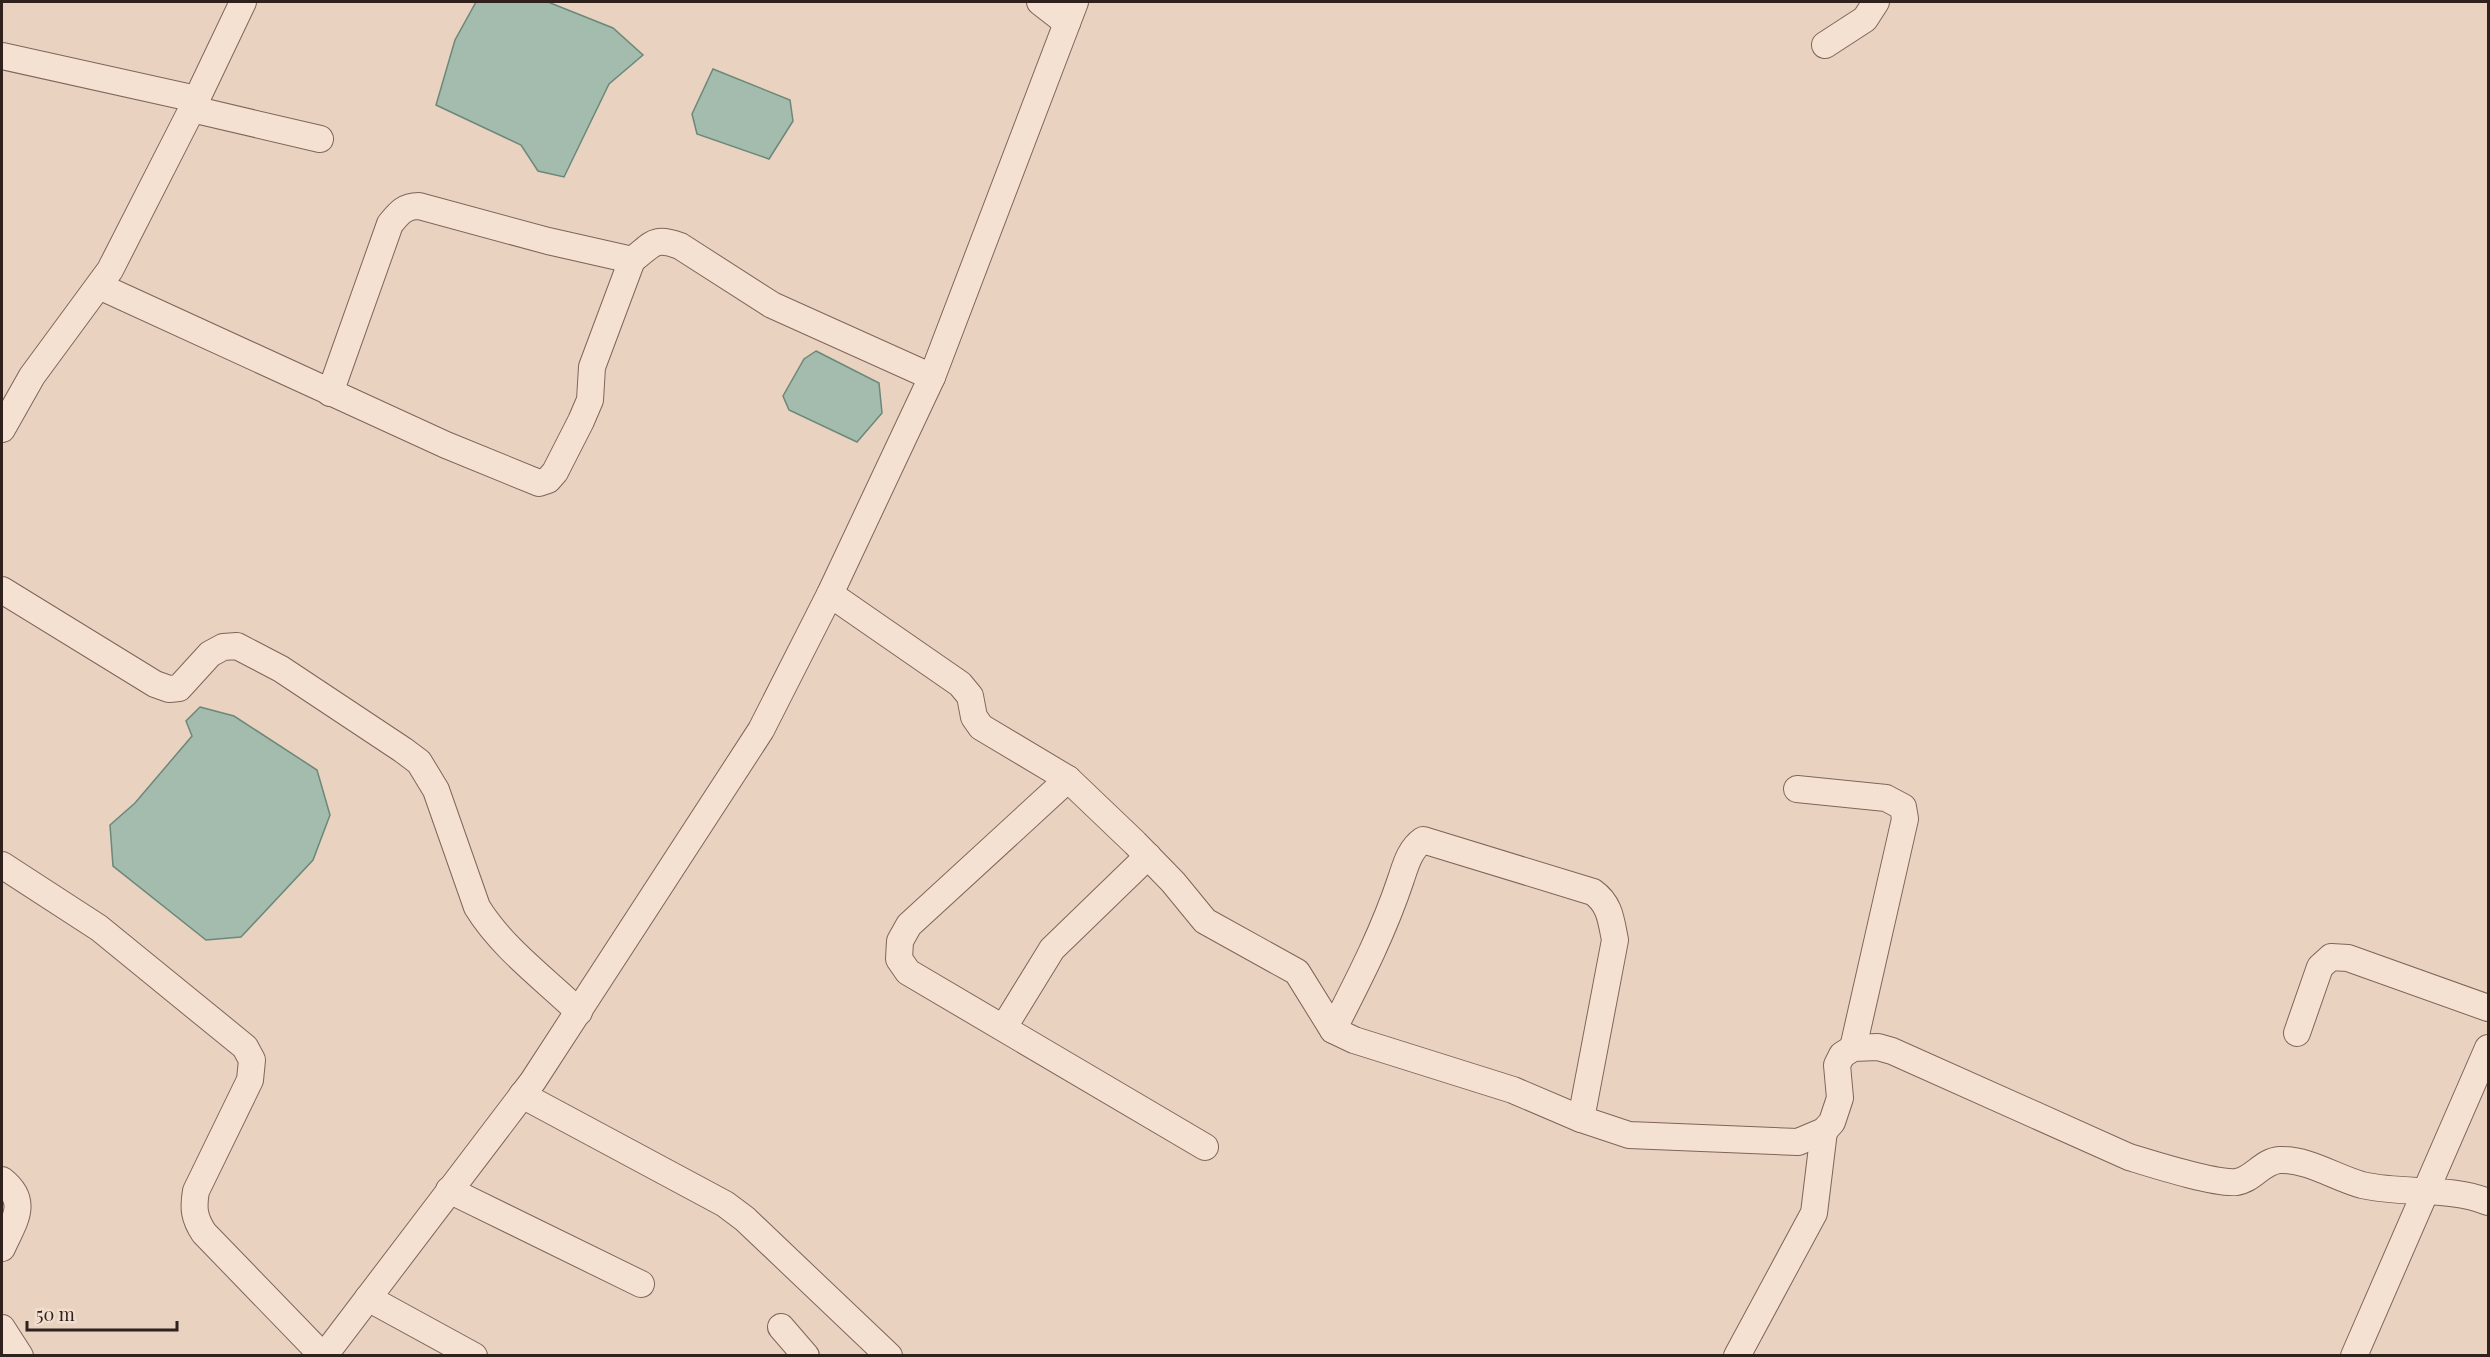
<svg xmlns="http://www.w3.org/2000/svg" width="2490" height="1357" font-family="'Playfair Display',serif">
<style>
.water{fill:#a3bcad;stroke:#6b8879;stroke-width:1.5}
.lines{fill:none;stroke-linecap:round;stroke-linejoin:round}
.minor-casing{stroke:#80645a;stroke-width:28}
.minor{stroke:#f5e1d2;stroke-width:26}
</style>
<rect width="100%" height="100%" fill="#e9d2c0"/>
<g class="water">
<polygon points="476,2 548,2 613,28 643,55 609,84 564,177 538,171 521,145 436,105 455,40"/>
<polygon points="713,69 790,100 793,121 769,159 697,134 692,114"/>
<polygon points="816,351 879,383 882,413 857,442 789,410 783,396 804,359"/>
<polygon points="200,707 234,716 317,770 330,815 313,860 241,937 206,940 113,866 110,825 135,803 192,736 186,721"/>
</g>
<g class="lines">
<g class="minor-casing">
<g id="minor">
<polyline points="1040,2 1067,23"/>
<polyline points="1825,45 1865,19 1876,2"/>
<polyline points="2,56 196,99"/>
<polyline points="192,109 320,139"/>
<polyline points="99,286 446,445 539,483 548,480 555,472 581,421 590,400 592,367 632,260"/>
<path d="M330 393 390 224C399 213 404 206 419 206L548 241 632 260C653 245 652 236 680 246L772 305 932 377"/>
<polyline points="2,429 32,376 110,270 192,109 243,2"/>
<path d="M2 590 155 684 169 689 179 688 210 654 223 647 237 646 281 669 403 750 419 762 436 790 477 907C502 948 545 979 579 1012"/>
<path d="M830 594 960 684 970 696 974 717 981 727 1068 779 1135 843 1173 882 1205 921 1297 972 1333 1030 1354 1040 1513 1090 1581 1119 1629 1135 1798 1142 1824 1131 1832 1122 1840 1098 1837 1065 1842 1055 1853 1048 1878 1047 1892 1051 2129 1157C2152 1164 2214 1184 2236 1182 2253 1180 2262 1161 2280 1160 2308 1159 2336 1178 2362 1185 2404 1195 2448 1186 2488 1202"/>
<polyline points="1068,779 909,925 900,941 899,959 908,972 1205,1147"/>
<polyline points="1797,789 1886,798 1903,807 1905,819 1853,1048"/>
<path d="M2 865 99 928 245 1047 252 1060 250 1080 196 1191C193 1208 194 1218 204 1233L323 1356"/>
<polyline points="1004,1027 1052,949 1148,856"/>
<path d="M1333 1030C1359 979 1383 933 1401 879 1406 864 1410 849 1423 840L1593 892C1610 904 1611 920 1615 940L1581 1119"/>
<polyline points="2297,1033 2320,967 2331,957 2348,958 2488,1008"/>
<polyline points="522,1095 725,1204 745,1219 889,1356"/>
<path d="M2 1180C30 1202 14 1221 2 1248"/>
<polyline points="449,1190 641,1284"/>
<polyline points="368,1298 474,1356"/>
<polyline points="781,1327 806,1356"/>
<polyline points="2,1328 20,1356"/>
<polyline points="324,1356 533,1081 761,730 830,594 932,377 1075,2"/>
<polyline points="1737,1356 1814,1213 1824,1131"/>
<polyline points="2354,1356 2488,1048"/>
</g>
</g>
<use href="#minor" class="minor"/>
</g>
<rect width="2490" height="1357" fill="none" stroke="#31211d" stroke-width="6"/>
<path d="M27 1321v9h150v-9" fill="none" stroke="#31211d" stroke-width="3"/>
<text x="36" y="1321" font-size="18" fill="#31211d" stroke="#f1decf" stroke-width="4.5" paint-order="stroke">50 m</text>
</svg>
